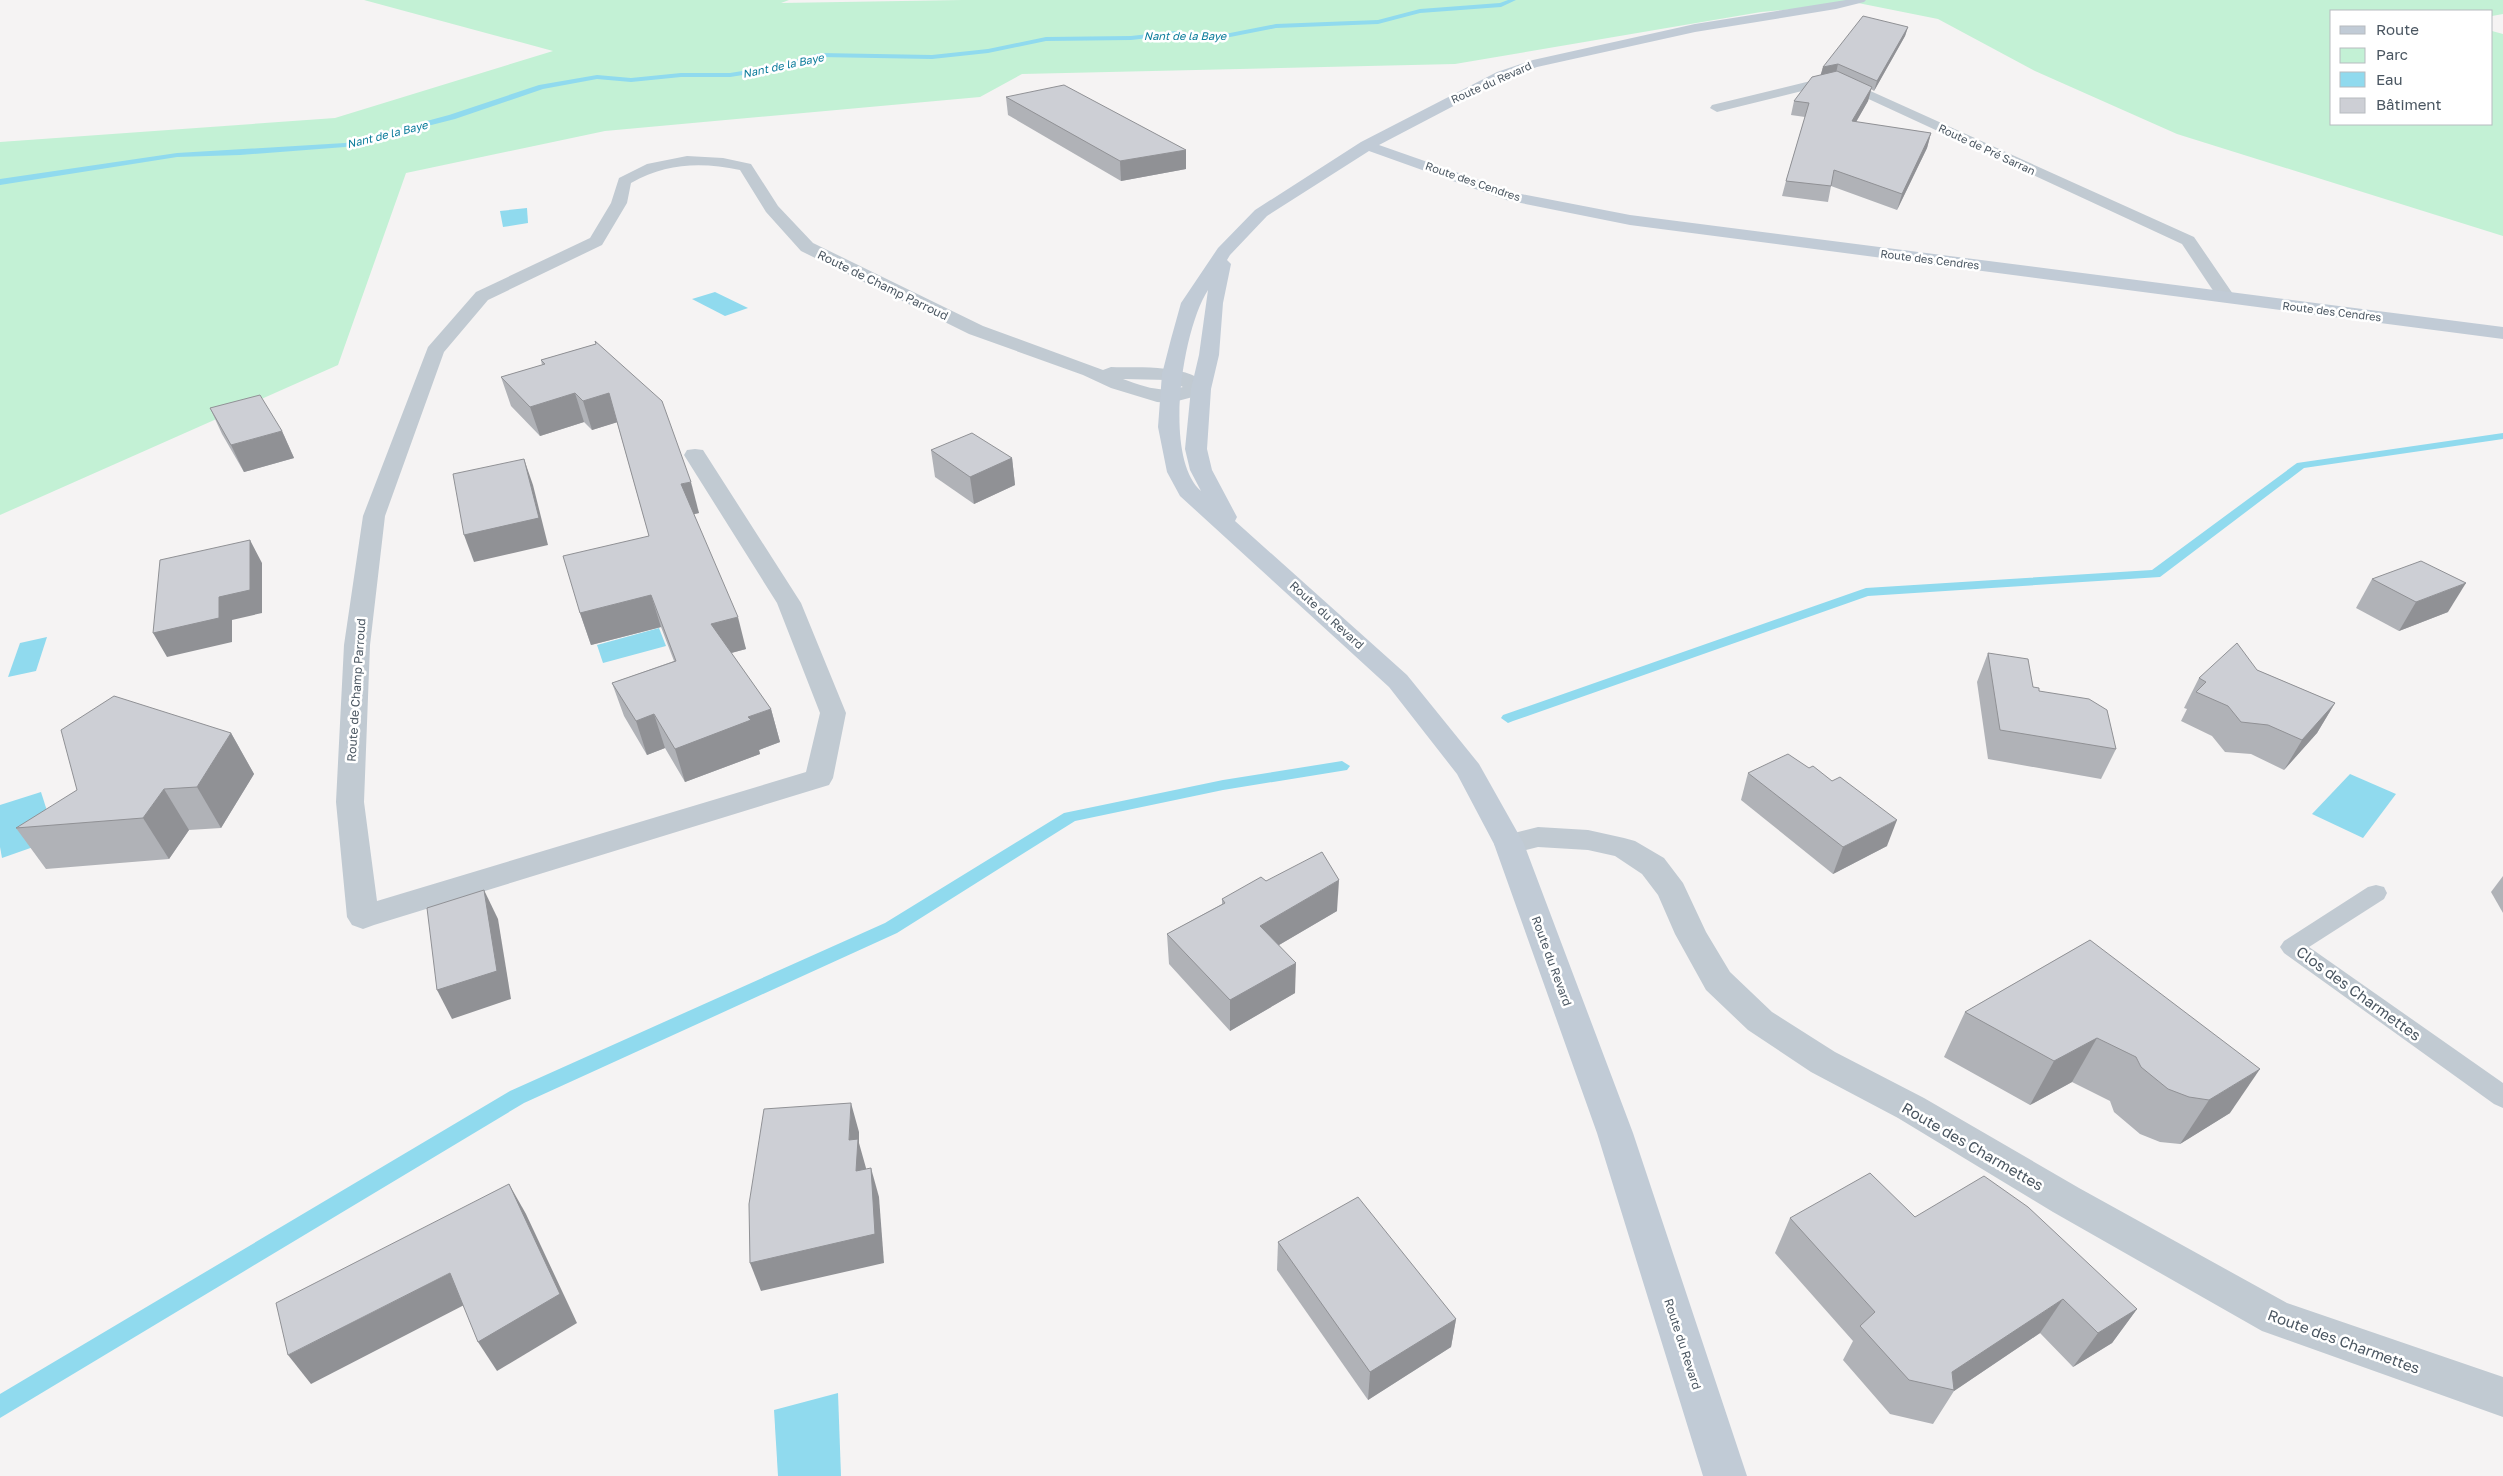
<svg xmlns="http://www.w3.org/2000/svg" width="2503" height="1476" font-family="'Golos Text',sans-serif">
<style>
.green{fill:#c3f1d5}
.water{fill:#90daee}
.lines{fill:none;stroke-linecap:round;stroke-linejoin:round}
.stream{fill:#90daee;fill-rule:evenodd}
.lane{fill:#c1cad2;fill-rule:evenodd}
.street{fill:#c1cad2;fill-rule:evenodd}
.secondary{fill:#c1cbd6;fill-rule:evenodd}
.wall{fill:#b0b2b7}
.shaded-wall{fill:#909195}
.building{fill:#cdcfd5;stroke:#909195}
.labels{text-anchor:middle;dominant-baseline:central;stroke-width:5;stroke-linejoin:round;paint-order:stroke}
.far-water-label{font-size:11px;font-style:italic;fill:#0c7c9b;stroke:#fff}
.far-street-label{font-size:11px;fill:#4a5661;stroke:#fff}
.street-label{font-size:12px;fill:#4a5661;stroke:#fff}
.near-street-label{font-size:15px;fill:#4a5661;stroke:#fff}
</style>
<rect width="100%" height="100%" fill="#f5f3f3"/>
<polygon class="green" points="364,0 789,0 781,3 962,0 2503,0 2503,14 2492,16 2492,11 2332,11 2332,124 2492,124 2492,31 2503,34 2503,236 2177,134 2035,71 1938,19 1858,3 1761,12 1455,64 1022,74 980,97 605,131 406,173 338,365 0,515 0,142 335,118 553,51"/>
<g class="water">
<polygon points="527,208 528,223 503,227 500,211"/>
<polygon points="715,292 748,308 725,316 692,299"/>
<polygon points="659,628 666,646 603,663 597,645"/>
<polygon points="47,637 36,671 8,677 20,643"/>
<polygon points="2350,774 2396,794 2363,838 2312,814"/>
<polygon points="41,792 56,839 2,858 0,847 0,805"/>
<polygon points="838,1393 841,1476 778,1476 774,1410"/>
</g>
<g class="lines">
<g class="stream">
<polygon points="1508,0 1516,0 1501,7 1420,13 1378,24 1276,28 1230,37 1184,38 1175,35 1131,40 1046,41 988,53 932,59 820,57 775,70 730,77 681,77 631,82 597,79 543,89 455,119 345,147 240,155 177,157 0,185 0,179 177,153 345,143 449,115 539,85 597,75 631,78 681,73 730,73 774,66 820,53 932,55 988,49 1046,37 1131,36 1176,31 1185,34 1230,33 1276,24 1378,20 1420,9 1500,3"/>
<polygon points="2503,433 2503,439 2304,468 2160,577 1868,596 1513,721 1508,723 1501,718 1503,715 1866,588 2152,570 2297,463"/>
<polygon points="1342,761 1350,766 1347,770 1223,790 1075,821 897,933 524,1103 0,1418 0,1394 510,1091 885,923 1064,813 1223,780"/>
</g>
<polygon class="lane" points="2376,885 2384,887 2387,893 2384,899 2309,947 2503,1083 2503,1108 2494,1104 2284,953 2280,947 2284,941 2368,887"/>
<g class="street">
<polygon points="1835,75 2194,237 2235,297 2232,301 2220,301 2182,244 1834,83 1717,112 1710,108 1712,105"/>
<path d="M687 156 723 158 751 164 778 206 813 243 983 326 1103 370 1111 367C1139 368 1193 363 1211 389L1208 393 1170 403 1157 402 1111 388 1083 375 969 334 801 251 766 212 740 170C701 162 667 163 631 183L627 203 602 245 488 300 444 352 385 516 370 645 364 802 377 901 806 772 820 713 777 603 684 455 687 450 695 449 703 450 801 603 846 713 833 778 829 785 374 925 363 929 352 925 347 917 336 802 344 645 363 516 428 347 476 292 590 238 611 203 619 178 647 164ZM1123 379 1168 380 1183 387C1162 393 1144 387 1123 379Z"/>
<polygon points="1538,827 1588,830 1624,838 1635,841 1664,858 1683,883 1706,932 1730,972 1772,1012 1835,1052 1924,1098 2079,1188 2287,1303 2503,1377 2503,1417 2262,1331 2053,1212 1898,1118 1811,1072 1748,1030 1706,990 1675,934 1658,895 1642,874 1615,856 1588,850 1538,847 1509,854 1498,851 1494,844 1498,837"/>
</g>
<path class="secondary" d="M1846 0H1866L1864 2 1836 9 1695 32 1537 67 1507 78 1379 145 1516 193 1630 215 2503 327V339L1630 225 1506 200 1369 151 1267 216 1230 255 1227 260 1231 264 1223 303 1219 355 1211 389 1207 449 1212 470 1237 517 1235 521 1407 675 1479 764 1524 844 1633 1133 1747 1476H1703L1597 1133 1494 844 1457 774 1389 687 1180 496 1167 472 1158 427 1162 374 1171 339 1181 303 1218 248 1255 210 1361 142 1497 72 1533 60 1695 24ZM1208 290 1199 355 1191 389 1185 449 1190 470 1201 491C1162 456 1183 328 1208 290Z"/>
</g>
<g class="wall">
<polygon points="1908,27 1905,36 1874,91 1871,89 1868,101 1856,122 1931,133 1927,148 1897,210 1831,186 1828,202 1782,196 1786,181 1805,117 1791,115 1794,101 1821,75 1823,67"/>
<polygon points="1006,97 1186,150 1186,169 1121,181 1008,115"/>
<polygon points="596,344 699,513 694,514 746,649 731,653 771,709 780,742 759,750 760,754 685,782 665,748 647,755 624,716 612,683 674,661 661,627 591,645 580,613 649,536 617,422 592,430 584,422 540,436 511,406 501,377 542,365 541,360"/>
<polygon points="210,408 282,431 294,458 244,472 222,434"/>
<polygon points="931,450 1012,458 1015,485 974,504 935,477"/>
<polygon points="2372,579 2448,612 2399,631 2356,608"/>
<polygon points="1988,653 2033,687 2039,691 2116,749 2101,779 1988,759 1977,682"/>
<polygon points="2257,670 2335,703 2317,733 2284,770 2251,754 2225,752 2212,736 2181,721 2187,709 2184,708 2199,678"/>
<polygon points="231,733 254,774 221,828 189,830 169,859 46,869 16,828"/>
<polygon points="1748,773 1887,846 1833,874 1741,800"/>
<polygon points="2503,876 2503,913 2491,892"/>
<polygon points="1266,881 1337,911 1279,945 1295,993 1230,1031 1169,964 1167,934 1222,904 1222,899"/>
<polygon points="2090,940 2230,1113 2180,1144 2160,1142 2140,1134 2114,1112 2110,1101 2072,1082 2030,1105 1944,1057 1965,1012"/>
<polygon points="1915,1217 2137,1309 2112,1343 2073,1367 2040,1333 1954,1391 1933,1424 1890,1414 1843,1360 1853,1341 1775,1253 1790,1218"/>
<polygon points="1278,1242 1456,1319 1451,1347 1368,1400 1277,1270"/>
</g>
<g class="shaded-wall">
<polygon points="1908,27 1905,36 1874,91 1877,81"/>
<polygon points="1838,64 1836,73 1820,77 1823,67"/>
<polygon points="1872,87 1868,101 1848,136 1852,121"/>
<polygon points="1931,133 1927,148 1897,210 1902,194"/>
<polygon points="1186,150 1186,169 1121,181 1120,161"/>
<polygon points="575,393 584,422 540,436 530,407"/>
<polygon points="609,393 618,422 592,430 583,401"/>
<polygon points="282,431 294,458 244,472 231,445"/>
<polygon points="1012,458 1015,485 974,504 970,477"/>
<polygon points="524,459 533,485 548,545 474,562 464,535"/>
<polygon points="691,482 699,513 690,515 681,484"/>
<polygon points="250,540 262,563 262,613 232,620 232,642 167,657 153,633"/>
<polygon points="2466,583 2448,612 2399,631 2416,602"/>
<polygon points="651,595 661,627 591,645 580,613"/>
<polygon points="738,617 746,649 720,656 711,624"/>
<polygon points="2335,703 2317,733 2284,770 2302,740"/>
<polygon points="771,709 780,742 759,750 760,754 685,782 675,749 748,717"/>
<polygon points="654,714 665,748 647,755 636,721"/>
<polygon points="231,733 254,774 221,828 197,787"/>
<polygon points="164,789 189,830 169,859 143,818"/>
<polygon points="1897,820 1887,846 1833,874 1843,847"/>
<polygon points="1339,880 1337,911 1260,956 1260,926"/>
<polygon points="484,890 498,919 511,999 452,1019 437,990"/>
<polygon points="1296,963 1295,993 1230,1031 1230,1000"/>
<polygon points="2097,1038 2072,1082 2030,1105 2054,1061"/>
<polygon points="2260,1069 2230,1113 2180,1144 2209,1100"/>
<polygon points="851,1103 859,1132 859,1143 866,1168 865,1200 856,1171 849,1140"/>
<polygon points="871,1168 879,1197 884,1263 761,1291 750,1263"/>
<polygon points="509,1184 526,1214 577,1323 497,1371 478,1342"/>
<polygon points="450,1273 468,1303 311,1384 288,1355"/>
<polygon points="2063,1299 2040,1333 1954,1391 1952,1372"/>
<polygon points="2137,1309 2112,1343 2073,1367 2098,1333"/>
<polygon points="1456,1319 1451,1347 1368,1400 1370,1372"/>
</g>
<g class="building">
<polygon points="1863,16 1908,27 1877,81 1838,64 1823,67"/>
<polygon points="1837,71 1872,87 1852,121 1931,133 1902,194 1834,170 1831,186 1786,181 1809,103 1794,101 1812,77"/>
<polygon points="1064,85 1186,150 1120,161 1006,97"/>
<polygon points="595,341 662,401 691,482 681,484 738,617 711,624 771,709 748,717 751,720 675,749 654,714 636,721 612,683 676,661 651,595 580,613 563,556 649,536 609,393 583,401 575,393 530,407 501,377 545,364 541,360 596,344"/>
<polygon points="260,395 282,431 231,445 210,408"/>
<polygon points="972,433 1012,458 970,477 931,450"/>
<polygon points="524,459 539,518 464,535 453,474"/>
<polygon points="250,540 250,590 219,597 219,618 153,633 160,560"/>
<polygon points="2421,561 2466,583 2416,602 2372,579"/>
<polygon points="2237,643 2257,670 2335,703 2302,740 2268,725 2241,722 2228,706 2196,692 2206,682 2199,678"/>
<polygon points="1988,653 2028,659 2033,687 2039,688 2039,691 2089,699 2107,710 2116,749 2000,730"/>
<polygon points="114,696 231,733 197,787 164,789 143,818 16,828 77,790 61,730"/>
<polygon points="1788,754 1809,768 1813,766 1832,781 1840,777 1897,820 1843,847 1748,773"/>
<polygon points="1322,852 1339,880 1260,926 1296,963 1230,1000 1167,934 1225,903 1222,899 1261,877 1266,881"/>
<polygon points="484,890 497,971 437,990 427,908"/>
<polygon points="2090,940 2260,1069 2209,1100 2189,1097 2168,1089 2141,1067 2136,1057 2097,1038 2054,1061 1965,1012"/>
<polygon points="851,1103 849,1140 858,1139 856,1171 871,1168 875,1234 750,1263 749,1204 764,1109"/>
<polygon points="1870,1173 1915,1217 1984,1176 2028,1207 2137,1309 2098,1333 2063,1299 1952,1372 1954,1390 1909,1380 1860,1326 1875,1312 1790,1218"/>
<polygon points="509,1184 560,1294 478,1342 450,1273 288,1355 276,1303"/>
<polygon points="1358,1197 1456,1319 1370,1372 1278,1242"/>
</g>
<g class="labels">
<g class="far-water-label">
<text x="1185" y="35">Nant de la Baye</text>
<text transform="translate(783 65) rotate(-12)">Nant de la Baye</text>
<text transform="translate(387 134) rotate(-14)">Nant de la Baye</text>
</g>
<g class="far-street-label">
<text transform="translate(1491 82) rotate(-24)">Route du Revard</text>
<text transform="translate(1987 149) rotate(25)">Route de Pré Sarran</text>
<text transform="translate(1473 181) rotate(19)">Route des Cendres</text>
<text transform="translate(1930 259) rotate(7)">Route des Cendres</text>
<text transform="translate(2332 311) rotate(7)">Route des Cendres</text>
</g>
<g class="street-label">
<text transform="translate(883 285) rotate(26)">Route de Champ Parroud</text>
<text transform="translate(1327 615) rotate(42)">Route du Revard</text>
<text transform="translate(356 690) rotate(-86)">Route de Champ Parroud</text>
<text transform="translate(1552 961) rotate(70)">Route du Revard</text>
<text transform="translate(1683 1344) rotate(72)">Route du Revard</text>
</g>
<g class="near-street-label">
<text transform="translate(2359 993) rotate(36)">Clos des Charmettes</text>
<text transform="translate(1973 1146) rotate(30)">Route des Charmettes</text>
<text transform="translate(2344 1341) rotate(20)">Route des Charmettes</text>
</g>
</g>
<rect x="2330" y="10" width="162" height="115" fill="#ffffff" stroke="#b7bbc0"/>
<rect x="2340" y="26" width="25" height="8" fill="#c1cbd6" stroke="#b7bbc0"/>
<text x="2376" y="35" font-size="15" fill="#4a5661">Route</text>
<rect x="2340" y="48" width="25" height="15" fill="#c3f1d5" stroke="#b7bbc0"/>
<text x="2376" y="60" font-size="15" fill="#4a5661">Parc</text>
<rect x="2340" y="72" width="25" height="15" fill="#90daee" stroke="#b7bbc0"/>
<text x="2376" y="85" font-size="15" fill="#4a5661">Eau</text>
<rect x="2340" y="98" width="25" height="15" fill="#cdcfd5" stroke="#b7bbc0"/>
<text x="2376" y="110" font-size="15" fill="#4a5661">Bâtiment</text>
</svg>
